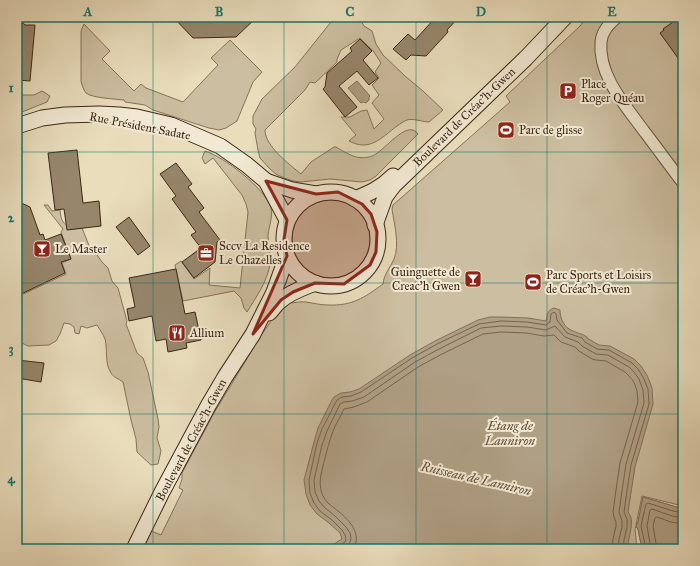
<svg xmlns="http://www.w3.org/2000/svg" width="700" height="566" font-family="'IM FELL Great Primer',serif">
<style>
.green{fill:#ccbea0;stroke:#85725b}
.water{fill:#af9f84;stroke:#826f58}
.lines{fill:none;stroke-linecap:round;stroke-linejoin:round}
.shore{stroke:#76634d;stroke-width:1}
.building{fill:#97866c;stroke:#3e2716}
.street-casing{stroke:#695440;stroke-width:13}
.secondary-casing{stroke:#3e2716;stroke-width:17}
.street{stroke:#f1e9d3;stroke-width:11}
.secondary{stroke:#f1e9d3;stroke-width:15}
.marked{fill:#8f2418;fill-opacity:0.2;stroke:#8f2418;stroke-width:3;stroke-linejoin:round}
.grid{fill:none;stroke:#0f766e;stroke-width:1;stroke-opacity:0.55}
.labels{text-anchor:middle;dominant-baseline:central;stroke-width:4;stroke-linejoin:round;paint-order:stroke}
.poi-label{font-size:12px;fill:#3e2716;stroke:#f1e9d3;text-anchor:start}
.street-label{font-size:12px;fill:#3e2716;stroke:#f1e9d3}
.water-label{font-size:13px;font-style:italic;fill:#604b37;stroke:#f1e9d3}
.neatline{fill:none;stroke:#0f766e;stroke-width:1.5}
.grid-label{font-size:13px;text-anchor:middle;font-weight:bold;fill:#0f766e}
</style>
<rect width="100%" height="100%" fill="#e9ddbc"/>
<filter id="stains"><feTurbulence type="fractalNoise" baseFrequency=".005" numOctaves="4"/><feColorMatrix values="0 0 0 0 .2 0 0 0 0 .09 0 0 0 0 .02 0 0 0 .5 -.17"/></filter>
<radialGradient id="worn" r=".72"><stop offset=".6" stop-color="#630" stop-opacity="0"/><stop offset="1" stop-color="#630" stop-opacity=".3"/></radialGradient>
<g class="green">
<path d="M335 17H359L364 26 372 31 376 44 383 55 405 76 423 91 443 110 429 122C423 122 413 118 407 120 404 121 400 124 397 126 381 138 370 152 349 141L356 135 341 117H350L361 111 367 110 374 129 384 119 372 103 379 95 372 85 379 78 375 72 381 63 374 52 360 38 341 50 337 59V62L315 83 310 82 305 90 265 130C265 146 289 164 301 174L311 162 334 147H336C348 154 358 161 372 156 384 152 407 118 418 134L376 176 370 180 362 182 330 179 301 182 293 181 284 178 276 174 270 169 260 158 258 150 255 133 256 129 253 124V116L262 99 295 67Z"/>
<path d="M587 17H683V506L642 496 636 525 638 522 643 497 683 509V549H642L638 529 636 526 635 529 637 549H143L151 531 161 535 183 490 179 488 182 479V473L214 413 260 337 280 308 287 302C293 304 299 301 306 302 313 303 320 305 328 305 352 306 364 298 383 284 384 274 390 268 394 259 400 245 394 223 392 209L393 205 510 102 506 96 580 26Z"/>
<path d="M84 24 110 51 102 59 134 91 141 84 146 88 183 102 218 65 211 58 230 40 262 72 253 82 237 121 226 128 219 130 209 128 153 110 145 105 125 102 124 100C115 99 92 98 86 93 83 89 82 85 81 81V31Z"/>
<polygon points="42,91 50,96 47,102 17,114 17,95 34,95"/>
<path d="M205 151C224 157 265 188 271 208 273 217 269 226 268 235 268 245 271 253 270 263 268 281 256 297 247 312L244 308 241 298 234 291 183 301 175 265 181 261 194 279 210 268 209 285 240 288 248 212 246 204 242 195 213 158 205 164 202 158Z"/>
<circle cx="331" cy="239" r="39"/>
<path d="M44 205H48L52 211 60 210C61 222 63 223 73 229L82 228 90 248 95 252 102 262 108 268 112 281 118 288 127 321 126 324 137 353 143 358 148 372 158 419 159 427 157 438 161 451 158 464 151 465 137 452 136 439 131 420 123 382C119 379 113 377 111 373 104 362 108 350 105 339 103 334 100 330 97 325L87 328 81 326 79 334 75 333 74 327 70 324 64 323 60 334 56 341 49 345 28 346 18 341 17 342V297L66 274 62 263 71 259 61 232 63 229 56 220Z"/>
</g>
<g class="water">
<polygon points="357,81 370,96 369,97 369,100 366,103 363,102 361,103 348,88"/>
<path d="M554 308 560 310C560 317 563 325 569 329 575 333 582 333 587 337V338L599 345 610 346 634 359 641 366 647 375 652 388 653 404 635 467 628 512C629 514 631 516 631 518 633 525 628 541 627 549H301L313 546 332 545 342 539 340 533 329 523 317 514 310 505 306 494 304 480 314 442 318 428 332 400 334 397 341 393 350 392 359 389 410 355 435 341 478 320 490 317H500L528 318 546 321C548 314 546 311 554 308Z"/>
<polygon points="643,497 683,509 683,549 642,549 638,529 636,526 638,522"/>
</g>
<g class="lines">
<g class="shore">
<polyline points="333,549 345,542 346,539 345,535 342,530 332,520 320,511 314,503 310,493 309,480 317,443 322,429 337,400 342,397 351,396 361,392 412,358 437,344 479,324 501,321 527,322 546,325 550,322 551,314 554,312 556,314 557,320 567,333 582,338 585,342 597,349 609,350 632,363 638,369 643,377 648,389 649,404 631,465 627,491 624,512 627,519 627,527 624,540 623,549"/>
<polyline points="343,549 348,546 350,542 351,538 350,533 346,527 335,516 324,507 319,501 315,492 314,480 322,445 327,431 340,404 344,402 352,401 364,397 415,362 439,349 481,328 501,326 527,327 546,330 555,326 565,337 578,342 582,346 596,354 608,355 629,367 634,372 639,379 643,390 644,403 626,464 622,491 619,512 622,521 622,527 619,539 618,549"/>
<path d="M353 549C363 534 349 520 338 511 335 508 331 506 328 503 325 500 322 495 321 490 319 482 321 474 323 466 326 454 329 442 333 431 336 423 341 416 344 409L354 407 367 402 418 367 442 354 483 334 501 332 526 333 544 336 554 335 561 342 575 347 579 351 592 359 596 360 606 361 625 372 629 376 634 382 637 391 638 402 620 463 616 490 613 512 614 517 616 522V526L613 539 612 549"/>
<polyline points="646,549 641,526 646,504 648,503 673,511 683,513"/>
<polyline points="651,549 647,526 650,510 652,509 672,516 683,518"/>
<polyline points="657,549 653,526 655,518 657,517 671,522 683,524"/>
</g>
</g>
<g class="building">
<polygon points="17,17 18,17 25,25 35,25 30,81 17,80"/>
<polygon points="173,17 257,17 236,37 193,38"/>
<polygon points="436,17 459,17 447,30 448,32 426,56 411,55 406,60 393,49 408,34 415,40"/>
<polygon points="680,17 683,17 683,65 660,33 664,30 663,29"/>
<polygon points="360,39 372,51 363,60 378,78 369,85 357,71 339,86 357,107 345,117 323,89 325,87 327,73 352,51 350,48"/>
<polygon points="77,150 83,203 99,201 101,226 67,230 64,209 55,210 48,153"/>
<polygon points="176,163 192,184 188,187 204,208 199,212 220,240 217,242 215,262 194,278 182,262 201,248 191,235 196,232 172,199 176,196 160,174"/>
<polygon points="17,201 30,207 40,235 43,234 45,240 61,234 71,259 61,262 65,273 17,296"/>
<polygon points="129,217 150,246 138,255 116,227"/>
<polygon points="176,269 185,314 195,312 201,340 186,343 187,348 168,352 166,339 156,341 152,316 129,321 127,309 135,307 129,278"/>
<polygon points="17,360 44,363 41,382 17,378"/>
</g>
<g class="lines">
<g class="street-casing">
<path id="street" d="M617 17C609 24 602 31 601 42 598 76 626 106 644 131 657 148 670 166 683 183"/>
</g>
<g class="secondary-casing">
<g id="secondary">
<polyline points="17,126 42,118 65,115 99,114 119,115 137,117 171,125 220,146 247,165 266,181 287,220"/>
<polyline points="266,181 292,190 316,194"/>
<circle cx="331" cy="239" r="47"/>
<path d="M355 199C370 193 381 188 393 176"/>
<polyline points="375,225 385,197 394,185 526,58 565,17"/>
<path d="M269 313C273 309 276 304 280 301 290 292 303 288 315 283"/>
<polyline points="134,549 162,492 208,406 225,377 253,334 274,292 287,256"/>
</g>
</g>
<use href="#street" class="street"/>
<use href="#secondary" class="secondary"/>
</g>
<path class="marked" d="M266 181 316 194 338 192 362 204 371 214 377 232 376 252 370 265 344 284 315 283 293 292 281 300 253 334 287 256 284 239 287 220Z"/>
<path class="grid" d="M153 17V549M284 17V549M416 17V549M547 17V549M17 152H683M17 283H683M17 414H683"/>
<defs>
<g id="parking-square" transform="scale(0.9)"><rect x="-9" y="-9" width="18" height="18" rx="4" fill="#8f2418" stroke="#f1e9d3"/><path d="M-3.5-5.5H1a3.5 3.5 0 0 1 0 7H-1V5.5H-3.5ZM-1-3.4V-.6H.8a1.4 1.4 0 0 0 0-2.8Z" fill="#fff"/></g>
<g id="stadium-square" transform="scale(0.9)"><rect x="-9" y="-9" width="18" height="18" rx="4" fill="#8f2418" stroke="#f1e9d3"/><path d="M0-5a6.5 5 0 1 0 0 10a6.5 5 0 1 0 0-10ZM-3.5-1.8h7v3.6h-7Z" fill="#fff"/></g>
<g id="bar-square" transform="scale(0.9)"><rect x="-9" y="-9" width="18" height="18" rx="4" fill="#8f2418" stroke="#f1e9d3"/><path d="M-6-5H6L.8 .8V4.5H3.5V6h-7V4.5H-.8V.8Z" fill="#fff"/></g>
<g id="office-square" transform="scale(0.9)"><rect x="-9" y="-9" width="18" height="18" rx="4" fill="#8f2418" stroke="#f1e9d3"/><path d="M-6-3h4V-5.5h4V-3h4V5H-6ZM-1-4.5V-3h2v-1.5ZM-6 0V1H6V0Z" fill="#fff"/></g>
<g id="restaurant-square" transform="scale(0.9)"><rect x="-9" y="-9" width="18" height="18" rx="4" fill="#8f2418" stroke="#f1e9d3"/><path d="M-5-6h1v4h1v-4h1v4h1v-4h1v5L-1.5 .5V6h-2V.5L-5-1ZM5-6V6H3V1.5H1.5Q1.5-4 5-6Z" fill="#fff"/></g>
</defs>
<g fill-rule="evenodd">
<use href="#parking-square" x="568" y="91"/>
<use href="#stadium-square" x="506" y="130"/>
<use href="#bar-square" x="42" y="249"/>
<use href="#office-square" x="206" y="253"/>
<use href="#bar-square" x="473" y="279"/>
<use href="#stadium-square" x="533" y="282"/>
<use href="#restaurant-square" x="177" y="333"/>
</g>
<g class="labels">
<g class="poi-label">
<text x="581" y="84">Place<tspan x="581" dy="14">Roger Quéau</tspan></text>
<text x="519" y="130">Parc de glisse</text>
<text x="219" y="246">Sccv La Residence<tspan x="219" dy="14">Le Chazelles</tspan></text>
<text x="55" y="249">Le Master</text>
<text x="460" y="272" text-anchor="end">Guinguette de<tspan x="460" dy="14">Creac'h Gwen</tspan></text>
<text x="546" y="275">Parc Sports et Loisirs<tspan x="546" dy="14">de Créac'h-Gwen</tspan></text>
<text x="190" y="333">Allium</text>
</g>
<g class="street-label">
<text transform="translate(464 117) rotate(-44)">Boulevard de Créac'h-Gwen</text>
<text transform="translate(140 126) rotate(11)">Rue Président Sadate</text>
<text transform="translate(191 440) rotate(-62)">Boulevard de Créac'h-Gwen</text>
</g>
<g class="water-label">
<text x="510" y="426">Étang de<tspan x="510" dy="15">Lanniron</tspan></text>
<text transform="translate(476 479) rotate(13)">Ruisseau de Lanniron</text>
</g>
</g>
<rect width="700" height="566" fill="none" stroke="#e9ddbc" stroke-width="44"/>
<rect x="22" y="22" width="656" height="522" class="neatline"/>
<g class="grid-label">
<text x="88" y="16">A</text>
<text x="219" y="16">B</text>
<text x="350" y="16">C</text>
<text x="481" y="16">D</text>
<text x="612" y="16">E</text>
<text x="11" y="92">1</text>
<text x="11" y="222">2</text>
<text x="11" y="353">3</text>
<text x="11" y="483">4</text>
</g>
<rect width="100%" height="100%" filter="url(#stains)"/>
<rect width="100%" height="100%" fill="url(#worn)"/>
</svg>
